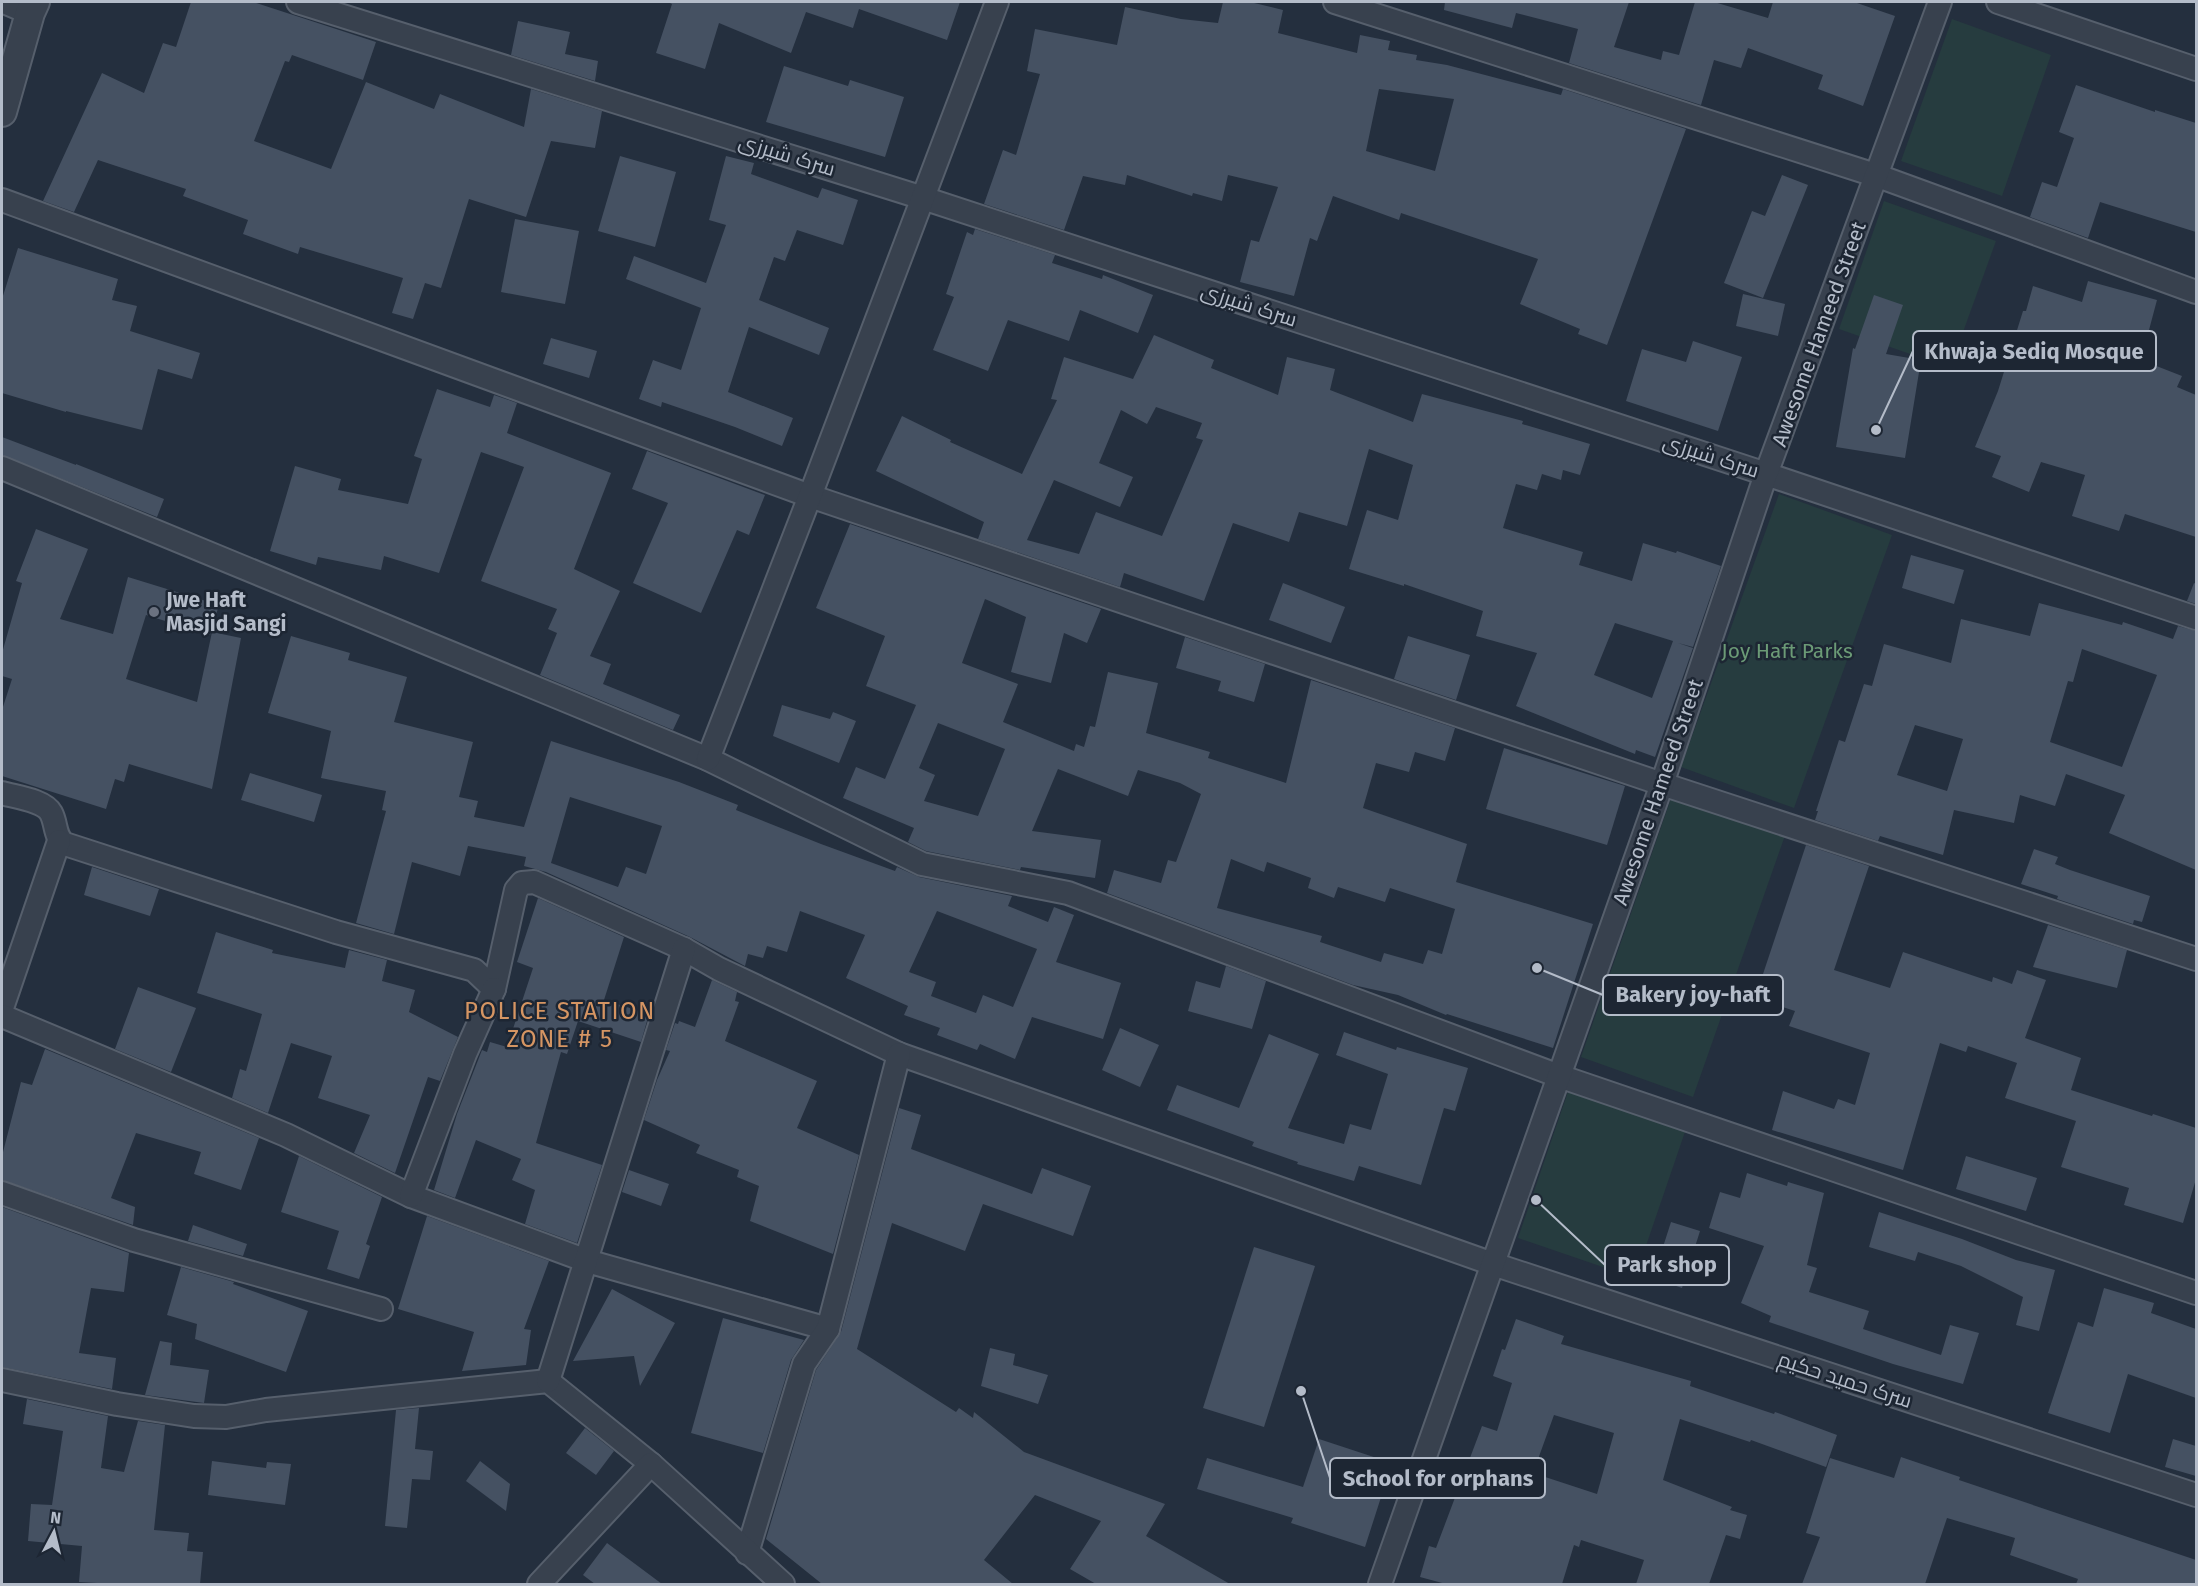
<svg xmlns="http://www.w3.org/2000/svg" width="2198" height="1586" font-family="'Fira Sans',Cairo,sans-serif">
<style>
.green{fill:#263c3f}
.building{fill:#455162;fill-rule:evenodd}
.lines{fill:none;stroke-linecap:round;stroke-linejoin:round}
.minor-casing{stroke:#565f6c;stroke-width:26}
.tertiary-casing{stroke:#565f6c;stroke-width:32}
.minor{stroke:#38414e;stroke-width:22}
.tertiary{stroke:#38414e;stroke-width:28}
.worship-dot{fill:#6b7280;stroke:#1d2633;stroke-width:2}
.labels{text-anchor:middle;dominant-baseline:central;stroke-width:5;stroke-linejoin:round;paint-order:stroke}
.street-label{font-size:21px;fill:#b4bcc9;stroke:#1d2633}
.poi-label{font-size:21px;font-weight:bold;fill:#b4bcc9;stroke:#1d2633;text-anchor:start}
.park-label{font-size:21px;fill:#6b9a76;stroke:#1d2633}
.quarter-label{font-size:24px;letter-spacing:1.5px;fill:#d59563;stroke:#1d2633}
.leader{fill:none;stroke:#b4bcc9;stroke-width:2}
.callout-dot{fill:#b4bcc9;stroke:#1d2633;stroke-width:2}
.callout{fill:#1d2633;stroke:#b4bcc9;stroke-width:2}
.callout-label{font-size:22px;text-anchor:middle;font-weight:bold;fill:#b4bcc9}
</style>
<rect width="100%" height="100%" fill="#242f3e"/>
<g class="green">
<polygon points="1952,19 2051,55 2002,196 1901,161"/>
<polygon points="1884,201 1996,241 1950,368 1839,329"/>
<polygon points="1779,494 1892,535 1794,808 1681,767"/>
<polygon points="1675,787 1788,827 1693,1097 1581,1057"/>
<polygon points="1570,1086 1687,1126 1635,1278 1518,1238"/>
</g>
<g class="building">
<polygon points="191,2 253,2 376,42 363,80 292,55 289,62 285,61 254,141 331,169 366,82 434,109 440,94 524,127 531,89 602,111 595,148 551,141 526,217 469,199 441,288 425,283 413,319 392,313 403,278 300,247 298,254 243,234 248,220 183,196 186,189 98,160 74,212 43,201 102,73 144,93 163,43 176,47"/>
<polygon points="668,2 960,2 947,40 859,9 853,28 806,12 791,53 719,23 705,69 656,53 672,4"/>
<path d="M1223 2H1250L1283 10 1278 33 1357 53 1360 35 1390 41 1388 50 1417 55 1416 60 1447 65 1561 95 1563 89 1686 129 1607 345 1578 334 1580 329 1520 304 1538 259 1401 213 1399 220 1333 196 1317 241 1310 238 1294 296 1240 282 1251 240 1259 242 1278 187 1228 175 1222 201 1193 193 1192 196 1127 175 1125 185 1083 176 1064 230 984 204 1003 150 1016 155 1040 74 1027 71 1035 29 1117 45 1125 7 1181 19 1218 23ZM1379 89 1454 99 1435 171 1366 151Z"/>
<polygon points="1445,2 1629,2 1614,47 1661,60 1663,51 1679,55 1695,2 1714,2 1768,18 1773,2 1854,2 1895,16 1863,106 1818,89 1823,75 1748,48 1741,68 1714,60 1701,105 1569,63 1578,29 1516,13 1512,28 1444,10"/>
<polygon points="518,21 570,32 565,54 598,61 595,81 511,55"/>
<polygon points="784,66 848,86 850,80 904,97 885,157 766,122"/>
<polygon points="2076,85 2155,112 2155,110 2196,123 2196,232 2100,202 2088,238 2030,217 2042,182 2057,187 2074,138 2059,132"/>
<polygon points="620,156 676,172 655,247 598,231"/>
<polygon points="726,156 754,163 751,174 818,198 822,188 858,200 843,245 797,230 785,261 774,257 759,300 829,328 819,355 749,327 728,392 793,418 782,446 735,427 662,402 661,407 639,399 653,360 681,370 701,308 626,279 634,256 706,283 726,225 709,220"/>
<polygon points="1782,175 1808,185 1763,298 1724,283 1752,211 1765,216"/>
<polygon points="515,219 579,231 565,304 501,292"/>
<polygon points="975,229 1055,255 1052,263 1102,279 1103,275 1153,295 1138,333 1080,310 1069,341 1008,320 988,371 933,350 954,297 946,294 967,232 973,235"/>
<polygon points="18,248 118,279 112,300 137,306 130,331 200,353 192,379 158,369 142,430 66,411 66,412 2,393 2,299"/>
<polygon points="2088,281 2157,300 2141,360 2182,376 2177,387 2196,395 2196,537 2125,514 2119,531 2072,516 2085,475 2041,462 2029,492 1992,477 2001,456 1975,447 1998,391 2023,311 2026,311 2033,286 2082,302"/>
<polygon points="1743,294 1785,304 1778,336 1736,326"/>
<polygon points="1874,295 1903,305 1886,354 1921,360 1905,458 1836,447 1853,348 1855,349"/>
<path d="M1154 335 1214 360 1211 368 1278 395 1287 357 1335 369 1330 390 1413 422 1422 394 1523 421 1522 424 1590 444 1580 475 1563 470 1561 480 1542 474 1537 490 1516 484 1503 528 1583 552 1579 565 1632 581 1643 543 1676 553 1677 551 1721 566 1693 647 1678 643 1693 648 1655 757 1636 750 1635 754 1516 706 1537 653 1476 636 1483 611 1404 584V586L1349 569 1367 510 1398 520 1413 465 1369 449 1347 526 1299 512 1289 542 1233 523 1204 601 1124 573 1120 587 978 539 984 522 876 471 902 416 951 440 950 442 1022 474 1057 400 1051 399 1064 357 1133 379ZM1156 407 1202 423 1196 438 1203 440 1162 536 1096 512 1079 554 1027 540 1054 480 1120 507 1133 477 1099 463 1121 410 1147 424ZM1615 623 1673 641 1652 698 1594 675Z"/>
<polygon points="551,338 597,351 589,378 543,364"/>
<polygon points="1693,341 1742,357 1718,431 1626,401 1642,349 1686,362"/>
<polygon points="437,389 490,407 494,395 517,403 507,433 611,473 574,569 620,591 590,656 611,664 603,684 680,715 673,730 540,675 557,633 548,629 557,609 481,581 524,467 481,452 439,573 384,556 381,570 318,557 316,565 270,551 295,466 341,479 338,490 408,504 422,459 414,456"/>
<polygon points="2,437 76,465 76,464 164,499 157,517 2,455"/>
<polygon points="647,451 765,495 749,535 737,530 701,613 633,583 668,503 632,489"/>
<path d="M850 524 1101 609 1087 643 1064 633 1051 683 1011 672 1026 617 985 599 962 663 1018 684 1003 722 1074 751 1076 744 1084 747 1090 726 1095 727 1108 672 1158 683 1146 733 1210 752 1208 758 1286 783 1311 680 1455 728 1445 761 1415 752 1409 772 1376 763 1363 808 1467 844 1456 882 1593 924 1553 1048 1447 1014 1446 1015 1398 995 1353 985 1107 893 1114 870 1161 883 1168 860 1176 862 1201 794 1180 783 1138 770 1128 796 1058 769 1032 831 1101 840 1095 878 1021 867 1020 870 926 851 908 842 914 828 843 798 856 767 885 779 916 705 866 686 885 636 816 608ZM938 723 1005 749 978 816 924 801 935 775 919 768ZM1231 859 1264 872 1267 862 1311 878 1308 888 1334 898 1338 887 1385 902 1390 888 1455 909 1442 954 1428 950 1423 964 1384 953 1381 962 1320 942 1322 936 1217 908Z"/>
<polygon points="36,529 88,549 60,619 113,634 128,577 219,605 210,635 146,615 126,679 197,702 212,632 241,638 212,789 129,764 124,782 115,779 106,809 2,776 2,710 12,679 2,676 2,653 22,583 16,581"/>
<polygon points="1911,555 1964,570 1954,604 1902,588"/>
<polygon points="1283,583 1345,607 1331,643 1269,620"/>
<polygon points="2194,583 2196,584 2196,604 2187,601"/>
<path d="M2039 603 2122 625 2123 622 2173 639 2178 626 2196 631V870L2109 833 2125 795 2066 774 2055 806 2020 795 2014 823 1954 810 1943 855 1880 836 1878 841 1815 820 1818 811H1816L1839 740 1845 742 1864 684 1872 686 1884 644 1951 663 1961 619 2030 636ZM2082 649 2157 675 2122 767 2050 742 2068 681 2073 682ZM1915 725 1963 739 1947 791 1897 775Z"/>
<path d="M291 636 350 653 348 660 407 677 394 722 473 742 459 797 478 801 474 817 524 827 551 741 679 782 738 805 736 810 821 844 895 871 897 867 919 877 1012 896 1008 906 1048 922 1054 907 1074 915 1056 962 1121 983 1103 1039 1032 1017 1015 1059 980 1044 977 1050 937 1035 940 1028 904 1015 908 1006 846 978 865 935 800 911 787 952 767 946 763 958 748 954 745 966 690 937 546 872 524 866 526 857 468 846 460 876 412 862 394 934 356 923 386 811 382 810 386 791 321 778 331 731 268 713ZM570 797 662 826 646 874 626 867 618 887 551 863ZM937 911 1037 949 1013 1007 983 995 976 1013 931 996 936 982 909 972Z"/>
<polygon points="1408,636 1470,655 1456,700 1394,679"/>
<polygon points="1185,637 1265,664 1254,702 1218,691 1221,681 1176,668"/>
<polygon points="782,705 830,719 833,712 856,721 839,763 773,736"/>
<polygon points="1504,748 1625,786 1607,845 1486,809"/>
<polygon points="250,773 322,795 314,822 241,800"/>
<polygon points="1806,845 1869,866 1834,970 1890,988 1903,952 1992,982 1993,977 2012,984 2017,970 2046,980 2025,1038 2081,1058 2071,1090 2152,1116 2153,1114 2196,1128 2196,1179 2183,1223 2124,1205 2129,1188 2061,1167 2076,1121 2005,1098 2017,1063 1968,1046 1966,1052 1940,1043 1903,1170 1772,1130 1783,1091 1834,1109 1838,1099 1855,1105 1870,1053 1789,1026 1795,1011 1755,998"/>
<polygon points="2034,849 2058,857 2055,864 2070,870 2150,896 2142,922 2134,920 2133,924 2057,899 2058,896 2021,884"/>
<polygon points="92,867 159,889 150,916 84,895"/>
<polygon points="538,898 624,937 604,1000 649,1014 641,1042 578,1021 567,1054 561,1052 536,1143 602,1165 577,1243 525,1224 535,1190 512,1180 521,1159 476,1140 455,1198 434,1190 457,1114 482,1050 487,1052 490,1042 507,1047 533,968 517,962"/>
<polygon points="2048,925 2127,950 2117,988 2033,967"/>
<polygon points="216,932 273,950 272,953 345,968 349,950 387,960 382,981 415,990 409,1012 458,1037 440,1081 428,1077 395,1173 354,1153 370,1115 318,1098 332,1056 291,1043 268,1113 232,1098 240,1069 246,1071 262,1014 197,993"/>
<polygon points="1226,966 1266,981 1252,1029 1188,1011 1196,981 1220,988"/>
<polygon points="712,980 737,992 735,1001 739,1002 725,1041 817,1081 797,1128 859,1155 833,1254 750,1221 759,1186 737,1177 739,1170 696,1153 700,1145 644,1120 657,1080 670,1051 666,1050 675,1023 678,1024 679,1021 695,1027"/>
<polygon points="138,987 196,1008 171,1072 115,1049"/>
<polygon points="1120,1028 1159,1045 1140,1087 1102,1070"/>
<polygon points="1344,1032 1396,1050 1397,1047 1468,1068 1455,1111 1444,1108 1421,1185 1359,1166 1354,1181 1297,1164 1298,1162 1252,1146 1254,1142 1167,1110 1177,1085 1239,1108 1269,1034 1319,1054 1288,1128 1344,1144 1350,1124 1371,1130 1388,1074 1336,1055"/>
<polygon points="45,1049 259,1138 241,1190 194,1174 201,1152 136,1133 111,1198 135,1207 133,1225 2,1180 2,1156 21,1082 32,1085"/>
<polygon points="899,1108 921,1115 911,1149 1032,1194 1042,1168 1091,1186 1073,1236 983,1204 965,1251 892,1223 857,1349 956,1412 959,1408 973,1418 974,1412 1024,1452 1165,1504 1146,1536 1230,1584 1096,1584 1070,1569 1101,1521 1035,1495 984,1560 1013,1584 822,1584 766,1539 816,1370 841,1332"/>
<polygon points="299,1156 382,1197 366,1244 370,1246 359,1279 327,1269 339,1231 281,1212"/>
<polygon points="1966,1156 2037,1178 2026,1211 1956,1189"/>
<polygon points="629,1170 669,1184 661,1206 622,1192"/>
<polygon points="1747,1173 1787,1186 1788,1182 1824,1193 1807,1265 1817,1268 1809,1292 1869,1311 1863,1329 1941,1355 1950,1325 1979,1333 1963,1384 1893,1364 1769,1322 1771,1316 1741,1303 1764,1246 1709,1228 1720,1192 1740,1198"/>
<polygon points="2,1207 129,1253 124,1292 91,1288 79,1353 116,1358 112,1389 2,1367"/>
<polygon points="1879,1212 1962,1239 2016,1260 2055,1270 2039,1331 2016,1325 2023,1297 1961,1266 1918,1252 1915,1261 1869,1247"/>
<polygon points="427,1216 549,1261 524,1329 531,1330 526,1365 462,1371 474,1332 398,1309"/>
<polygon points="1671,1222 1700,1231 1682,1288 1653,1278"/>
<polygon points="193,1225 247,1244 243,1256 188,1241"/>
<polygon points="1254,1247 1315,1266 1264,1427 1203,1408"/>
<polygon points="181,1267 234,1282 233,1284 308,1311 286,1372 195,1339 197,1324 167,1315"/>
<polygon points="2104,1288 2154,1303 2151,1313 2196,1329 2196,1398 2128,1374 2110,1433 2048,1413 2078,1322 2093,1327"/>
<polygon points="612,1289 675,1323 640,1386 634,1356 573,1361"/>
<polygon points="723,1318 804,1340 791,1360 763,1453 691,1433"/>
<path d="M1516 1319 1564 1336 1561 1344 1691 1381 1690 1386 1774 1414 1775 1412 1837 1435 1826 1467 1751 1440 1750 1442 1680 1419 1663 1480 1732 1507 1730 1510 1747 1515 1740 1539 1726 1535 1709 1584H1636L1644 1560 1581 1540 1579 1547 1574 1545 1562 1584H1446L1420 1577 1429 1546 1436 1548 1482 1426 1497 1431 1512 1383 1493 1376 1502 1349 1505 1350ZM1554 1415 1614 1433 1597 1494 1533 1473Z"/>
<polygon points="160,1341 172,1343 170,1365 209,1370 204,1403 145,1395"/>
<polygon points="990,1348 1015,1354 1013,1365 1048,1375 1038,1404 981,1386"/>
<polygon points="27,1399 108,1416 101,1468 124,1472 138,1421 165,1425 154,1530 189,1533 187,1551 203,1552 200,1584 115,1584 79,1582 82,1546 28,1541 31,1504 52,1505 63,1431 23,1424"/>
<polygon points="419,1408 415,1449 433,1451 430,1480 412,1479 407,1528 385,1526 396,1410"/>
<polygon points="585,1428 614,1451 596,1475 566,1453"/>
<polygon points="1319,1439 1392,1463 1365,1547 1291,1523 1293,1518 1197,1489 1207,1458 1303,1487"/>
<polygon points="2173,1439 2196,1446 2196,1476 2165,1467"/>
<polygon points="1901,1457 1960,1477 1959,1480 2196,1560 2196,1584 2076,1584 2078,1579 2010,1555 2015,1538 1947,1518 1925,1584 1802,1584 1820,1537 1806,1533 1830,1458 1894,1478"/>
<polygon points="212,1461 266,1468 267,1462 291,1464 285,1505 208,1495"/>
<polygon points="480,1461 510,1484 506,1511 466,1481"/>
<polygon points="607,1543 662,1584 595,1584 583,1575"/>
</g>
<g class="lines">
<g class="minor-casing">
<g id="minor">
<polyline points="4,2 30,13"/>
<polyline points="298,2 923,198 1766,474 2196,618"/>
<polyline points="1335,2 1878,176 2196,292"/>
<polyline points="1998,2 2196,69"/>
<polyline points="2,200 810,496 1662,784 2196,959"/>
<polyline points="2,468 708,759 922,864 1068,893 1559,1076 2196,1293"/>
<polyline points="708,759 810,496 997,2"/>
<path d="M2 793C15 797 44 800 51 813 57 824 54 837 65 844L336 932 474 970 494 989 516 890 522 883 534 882 684 949 719 969 899 1054 1493 1264 2196 1495"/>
<polyline points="2,1008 59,841"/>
<polyline points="2,1016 286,1135 411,1196 587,1261 828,1329"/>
<polyline points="2,1193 134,1240 381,1309"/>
<polyline points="411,1196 465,1054 494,989"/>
<polyline points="2,1380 117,1404 194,1416 226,1417 266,1410 548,1381 651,1464"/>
<polyline points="548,1381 684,949"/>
<polyline points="747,1553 804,1364 828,1329 899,1054"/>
<polyline points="539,1584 651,1464 783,1584"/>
<polyline points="1380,1584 1662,784 1766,474 1940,2"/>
</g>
</g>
<g class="tertiary-casing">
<polyline id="tertiary" points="2,112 30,13 35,2"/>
</g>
<use href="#minor" class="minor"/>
<use href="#tertiary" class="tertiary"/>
</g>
<circle class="worship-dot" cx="154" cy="612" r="6"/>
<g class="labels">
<g class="street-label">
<text transform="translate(787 155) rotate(17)">سرک شیرزی</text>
<text transform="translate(1249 305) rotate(18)">سرک شیرزی</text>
<text transform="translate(1819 334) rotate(-70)">Awesome Hameed Street</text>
<text transform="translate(1711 456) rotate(18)">سرک شیرزی</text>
<text transform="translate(1658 792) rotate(-71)">Awesome Hameed Street</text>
<text transform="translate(1845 1380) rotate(18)">سرک حمید حکیم</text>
</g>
<g class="poi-label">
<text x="166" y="600">Jwe Haft<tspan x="166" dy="24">Masjid Sangi</tspan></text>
</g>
<g class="park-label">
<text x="1787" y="651">Joy Haft Parks</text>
</g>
<g class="quarter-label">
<text x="560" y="1011">POLICE STATION<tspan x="560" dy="28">ZONE # 5</tspan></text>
</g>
</g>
<path class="leader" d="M1876 430L1913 351M1537 968L1603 995M1536 1200L1605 1265M1301 1391L1330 1478"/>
<g class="callout-dot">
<circle cx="1876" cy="430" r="6"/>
<circle cx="1537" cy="968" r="6"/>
<circle cx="1536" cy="1200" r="6"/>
<circle cx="1301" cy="1391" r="6"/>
</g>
<g class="callout">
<rect x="1913" y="331" width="243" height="40" rx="6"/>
<rect x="1603" y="975" width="180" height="40" rx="6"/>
<rect x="1605" y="1245" width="124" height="40" rx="6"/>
<rect x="1330" y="1458" width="215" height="40" rx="6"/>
</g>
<g class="callout-label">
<text x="2034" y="359">Khwaja Sediq Mosque</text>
<text x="1693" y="1002">Bakery joy-haft</text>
<text x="1667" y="1272">Park shop</text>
<text x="1438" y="1486">School for orphans</text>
</g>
<rect width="2198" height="1586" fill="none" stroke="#b4bcc9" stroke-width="6"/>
<g transform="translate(54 1532) rotate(7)" stroke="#1d2633" stroke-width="4.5" paint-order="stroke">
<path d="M0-4.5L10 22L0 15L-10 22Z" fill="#b4bcc9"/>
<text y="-9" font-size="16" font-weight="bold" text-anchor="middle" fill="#b4bcc9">N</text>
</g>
</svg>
